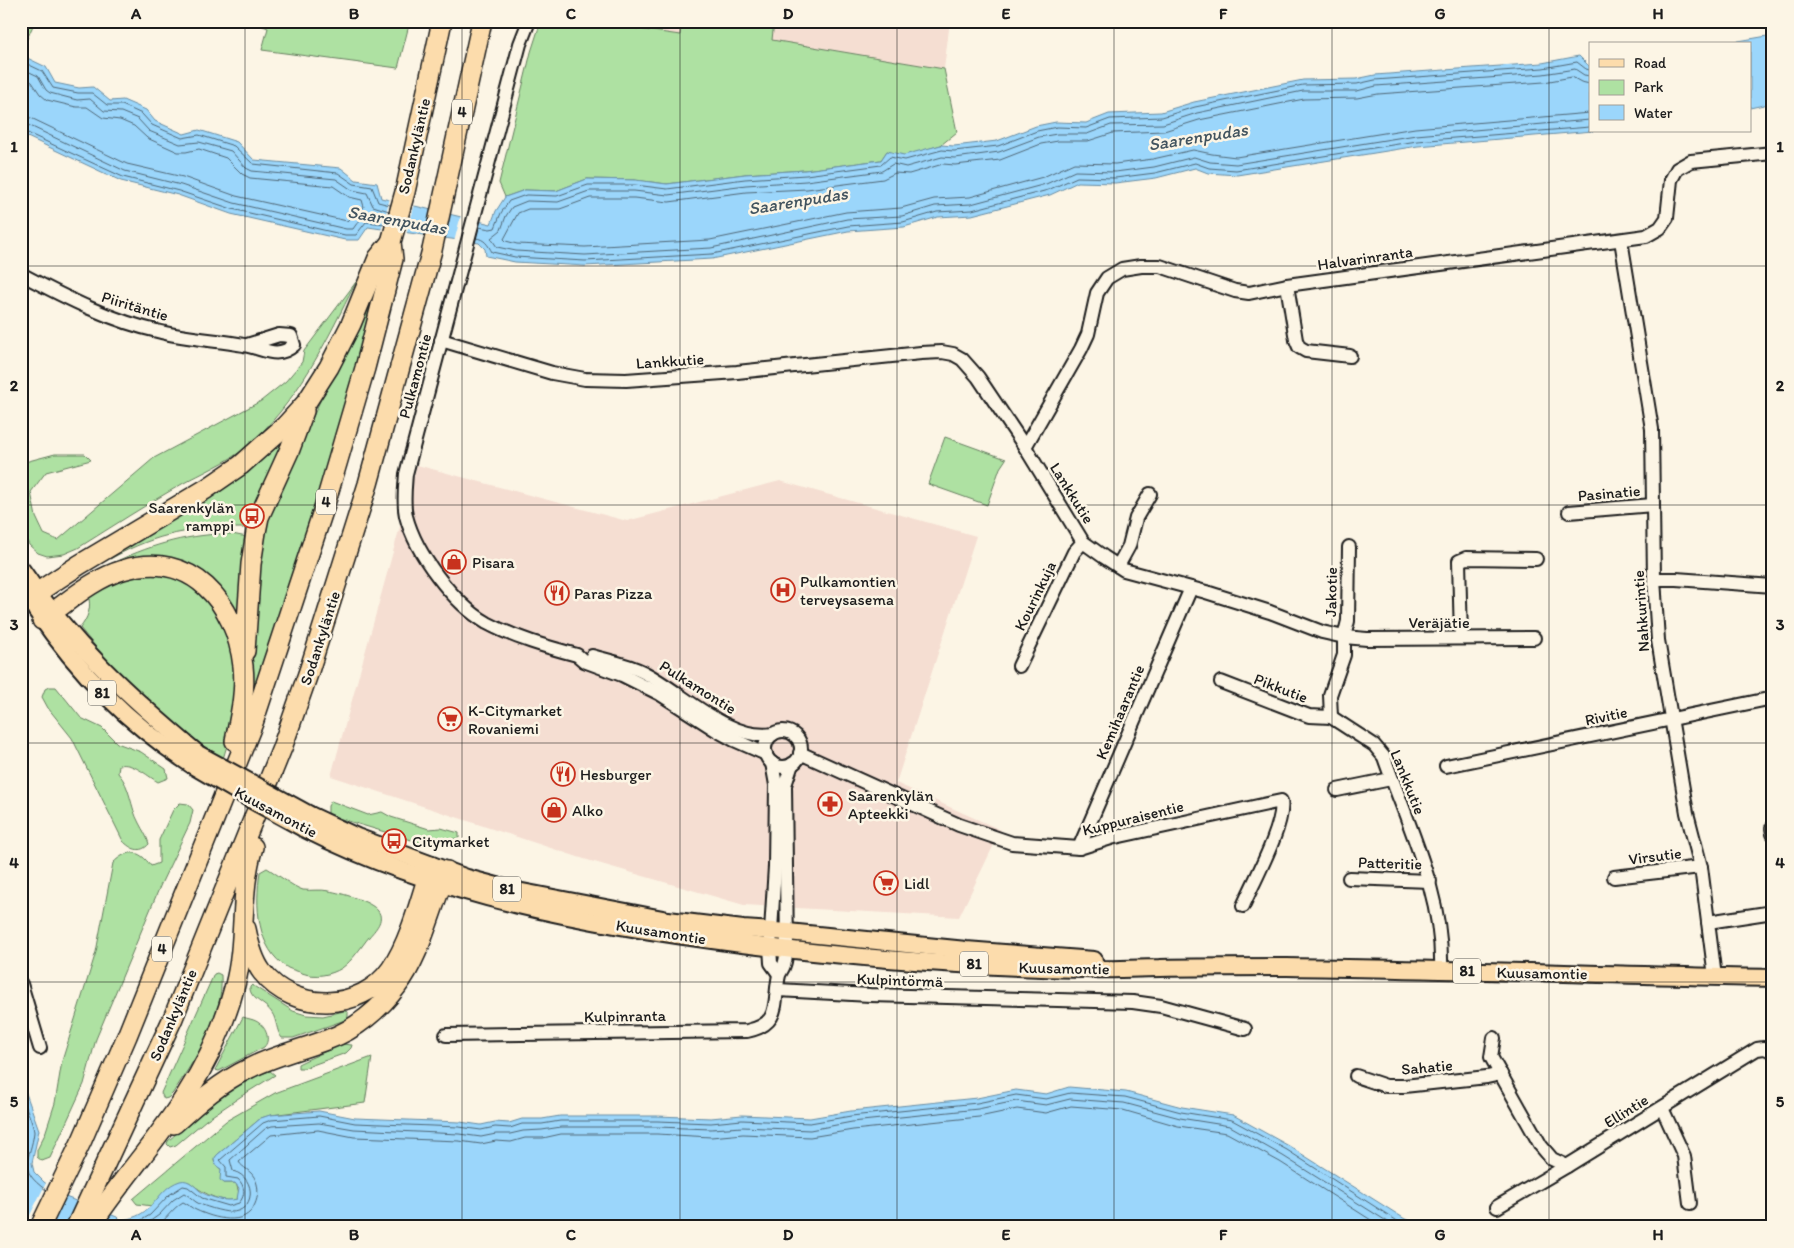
<svg xmlns="http://www.w3.org/2000/svg" width="1794" height="1248" font-family="Itim,sans-serif">
<style>
.built{fill:#f5ded2}
.green{fill:#aee1a2;stroke:#657e5f}
.water{fill:#9bd6fb;stroke:#688ca2}
.pier{fill:#fcf5e5}
.lines{fill:none;stroke-linecap:round;stroke-linejoin:round}
.shore{stroke:#4f6675;stroke-width:1}
.minor-casing{stroke:#1c1c1c;stroke-width:16}
.major-casing{stroke:#1c1c1c;stroke-width:20}
.highway-casing{stroke:#1c1c1c;stroke-width:22}
.minor{stroke:#fcf5e5;stroke-width:12}
.major{stroke:#fcdcac;stroke-width:16}
.highway{stroke:#fcdcac;stroke-width:19}
.major-bridge-casing{stroke:#1c1c1c;stroke-width:20;stroke-linecap:butt}
.major-bridge{stroke:#fcdcac;stroke-width:16}
.grid{fill:none;stroke:#1c1c1c;stroke-width:1;stroke-opacity:0.55}
.labels{text-anchor:middle;dominant-baseline:central;stroke-width:5;stroke-linejoin:round;paint-order:stroke}
.shield{fill:#fcf5e5;stroke:#5f5d58;stroke-width:1}
.shield-label{font-size:15px;font-weight:bold;fill:#1c1c1c}
.street-label{font-size:16px;fill:#1c1c1c;stroke:#fcf5e5}
.poi-label{font-size:16px;fill:#1c1c1c;stroke:#fcf5e5;text-anchor:start}
.water-label{font-size:18px;font-style:italic;fill:#42545f;stroke:#fcf5e5}
.neatline{fill:none;stroke:#1c1c1c;stroke-width:2}
.grid-label{font-size:16px;text-anchor:middle;font-weight:bold;fill:#1c1c1c}
</style>
<rect width="100%" height="100%" fill="#fcf5e5"/>
<filter id="ink" filterUnits="userSpaceOnUse"><feTurbulence type="fractalNoise" baseFrequency=".02" numOctaves="2"/><feDisplacementMap in="SourceGraphic" scale="10" xChannelSelector="R" yChannelSelector="G"/><feConvolveMatrix kernelMatrix="1 2 1 2 8 2 1 2 1" color-interpolation-filters="sRGB"/></filter>
<g filter="url(#ink)">
<g class="built">
<polygon points="584,21 682,21 680,35"/>
<polygon points="774,21 950,21 944,69 771,40"/>
<polygon points="417,465 627,521 780,481 976,536 896,783 1001,830 959,917 744,905 584,859 331,776"/>
</g>
<g class="green">
<polygon points="21,21 35,21 27,39 21,39"/>
<polygon points="261,21 410,21 398,68 262,50 268,28 260,25"/>
<polygon points="541,21 584,21 680,35 682,21 774,21 772,40 944,69 957,132 941,145 904,156 887,151 881,160 805,170 745,174 667,184 635,180 587,179 556,191 525,190 505,197 499,183 531,52"/>
<path d="M376 276 384 278 347 412 259 685 251 682C250 626 256 569 269 515Z"/>
<path d="M356 282C326 342 297 404 245 448 230 461 200 474 182 484 147 504 113 526 78 548L64 554 47 556 38 553 29 545 21 529V463L55 454H85L91 460 46 472 31 492 36 517 44 534 58 540 154 458 261 401 286 381 302 362 304 351Z"/>
<path d="M296 423 257 508 249 513 246 528C191 528 159 532 110 559L108 556Z"/>
<polygon points="945,437 1006,459 1000,468 987,505 928,484"/>
<path d="M218 534H232L247 537 244 632 202 575 105 572 102 568C141 549 174 537 218 534Z"/>
<path d="M150 571 184 579 222 614 238 668 231 732 223 759C169 724 121 679 80 628 88 618 92 607 88 595L105 584Z"/>
<path d="M49 687H56L81 718 102 728 117 743 141 752 166 769 168 778 158 782C146 775 133 762 119 765L118 773C131 787 130 807 139 823 143 831 147 836 149 844 140 854 131 849 123 841L72 738 48 708 42 697 45 689Z"/>
<polygon points="331,801 368,815 382,812 391,817 429,829 441,828 459,833 459,838 425,844 328,815 328,806"/>
<path d="M180 803 188 804 193 810 190 823 161 884 96 1039 84 1084 50 1158 42 1161 37 1157V1150L45 1134 55 1103 62 1061 96 952 113 863C127 849 139 849 151 866L159 863V840L173 810Z"/>
<path d="M267 868C277 874 293 887 303 890 311 891 321 889 329 891 341 893 371 901 378 911 385 920 375 930 369 937 361 947 353 960 342 968 331 975 315 978 302 973 298 971 292 970 288 968 256 949 255 904 260 872Z"/>
<path d="M217 973 221 975C224 1019 195 1058 173 1093L168 1098 164 1099 161 1093 214 974Z"/>
<path d="M252 985 293 1011 306 1015 323 1016 344 1011 348 1012V1019L293 1038H282C276 1031 277 1020 272 1013 266 1003 249 999 250 987Z"/>
<path d="M243 1017C248 1019 254 1019 259 1023 266 1028 271 1040 264 1047L219 1071 215 1070Z"/>
<polygon points="342,1044 352,1045 351,1048 346,1053 304,1068 298,1068 298,1064 302,1062"/>
<path d="M372 1057 365 1103 271 1115 261 1118 217 1155 214 1160 215 1165 221 1169 224 1183H236L239 1193 237 1199C220 1204 202 1192 189 1182L165 1191 152 1206 137 1204 133 1199 226 1121 275 1093Z"/>
<path d="M270 1071 275 1075 243 1095 206 1120 176 1145 170 1147 167 1144 168 1141C195 1117 235 1081 270 1071Z"/>
</g>
<g class="water">
<polygon points="1773,35 1773,103 1750,108 1750,44 1721,44"/>
<polygon points="21,55 46,67 55,83 79,88 93,87 110,101 123,100 146,110 155,121 184,134 199,130 237,142 254,160 341,168 356,180 377,183 381,198 491,224 496,211 505,197 525,190 556,191 587,179 635,180 667,184 745,174 805,170 881,160 887,151 904,155 941,145 954,146 997,141 1036,126 1056,122 1086,123 1109,114 1161,112 1194,102 1303,80 1356,79 1375,75 1542,63 1579,56 1590,67 1590,131 1593,131 1418,146 1237,175 1208,173 1195,168 1156,178 1115,183 1078,182 1050,195 972,215 938,217 904,227 848,231 712,259 585,266 515,262 486,256 485,249 479,243 368,227 359,240 345,240 231,214 178,195 121,181 21,134"/>
<path d="M21 1079 39 1130 32 1163 34 1172 44 1182 63 1196 117 1217 120 1220C156 1217 155 1189 180 1181 190 1178 196 1189 203 1193 212 1198 227 1202 237 1199L239 1188 235 1183H224L220 1180 221 1169 215 1165 214 1159 217 1155 261 1118 270 1115 319 1111 355 1118 460 1122 481 1125 495 1122 509 1123 522 1119H542L560 1116H657L711 1118 742 1115 810 1118 851 1111 977 1098 1016 1090 1046 1094 1069 1087 1126 1092 1182 1107 1233 1115 1289 1146 1405 1219 1433 1227H21Z"/>
</g>
<g class="pier">
<polygon points="390,198 415,204 406,235 381,231"/>
<polygon points="461,215 479,219 473,245 454,242"/>
<polygon points="47,1181 65,1194 49,1227 24,1227"/>
</g>
<g class="lines">
<g class="shore">
<polyline points="21,61 42,71 53,88 78,93 92,93 107,105 122,105 142,114 152,125 182,138 199,135 234,146 253,164 338,173 354,184 372,187 378,202 390,205"/>
<polyline points="21,68 38,76 46,90 50,93 77,100 90,99 104,111 121,112 138,119 149,131 180,144 199,142 231,151 246,168 252,171 336,179 352,190 367,193 373,206 389,211"/>
<polyline points="21,76 32,82 40,94 47,100 76,107 87,107 103,118 120,120 134,126 147,138 178,152 186,152 199,149 226,158 242,174 250,178 333,186 349,197 362,200 364,207 355,213 347,221 236,196 183,177 127,164 31,118 21,116"/>
<polyline points="1590,76 1584,75 1575,69 1543,74 1376,86 1357,91 1303,91 1197,113 1163,124 1111,125 1087,134 1057,134 1039,137 999,152 955,158 942,157 906,167 893,164 882,171 806,181 746,185 668,195 634,191 589,191 558,202 527,201 512,207 506,216 501,230 491,238 497,247 516,251 585,255 711,248 847,219 902,216 935,206 971,204 1046,184 1075,171 1115,172 1154,167 1194,157 1210,162 1236,164 1416,135 1590,120"/>
<polyline points="1590,84 1581,82 1572,77 1544,82 1378,94 1357,98 1304,99 1199,120 1164,131 1113,133 1088,141 1058,141 1041,144 1000,160 955,165 943,164 909,174 895,173 883,179 807,189 746,192 669,202 634,198 590,198 560,209 528,209 518,213 504,239 506,241 517,244 585,247 710,240 846,212 901,208 934,199 970,197 1043,177 1074,163 1115,164 1153,159 1193,150 1212,154 1236,157 1415,128 1590,113"/>
<path d="M21 123 28 125 125 171 181 185 234 203 346 229H353C364 212 369 216 387 218"/>
<polyline points="21,130 123,177 179,191 232,209 345,235 356,235 366,222 385,224"/>
<polyline points="479,227 490,229 495,228 501,213 509,201 526,195 557,196 588,185 635,185 667,189 745,179 806,175 881,165 890,157 905,160 942,150 954,151 998,146 1037,131 1057,127 1086,128 1110,119 1162,117 1195,107 1303,85 1357,84 1375,80 1543,68 1577,62 1586,69 1590,70"/>
<path d="M476 238C485 239 488 245 492 252L515 257 585 261 712 254 848 226 903 222 937 212 972 210 1048 190 1077 177 1115 178 1155 173 1195 163 1209 168 1236 170 1417 141 1590 127"/>
<path d="M21 1095C24 1102 34 1126 34 1132 31 1160 15 1168 46 1190"/>
<path d="M108 1219 120 1225 135 1224 150 1215 169 1195 183 1186 188 1187 202 1198 229 1206 239 1203C246 1195 245 1186 238 1179L226 1177V1167L220 1160 263 1123 271 1120 319 1116 355 1123 459 1127 481 1130 495 1127 510 1128 522 1124H542L560 1121H657L711 1123 742 1120 810 1123 851 1116 977 1103 1016 1095 1046 1099 1070 1093 1125 1097 1181 1112 1232 1120 1287 1150 1402 1224 1413 1227"/>
<path d="M142 1227 159 1215 173 1200 184 1193C188 1195 192 1199 196 1202 202 1206 223 1212 230 1212 255 1213 258 1178 233 1171L230 1160 266 1128 272 1126 319 1123 354 1129 459 1134 481 1137 496 1134H510L523 1131 542 1130 561 1127H657L711 1129 743 1127 810 1130 852 1122 978 1109 1016 1101 1046 1105 1070 1099 1124 1103 1180 1118 1230 1126 1283 1156 1396 1227"/>
<path d="M157 1227C166 1219 173 1208 183 1202 188 1204 191 1208 196 1210 213 1218 246 1228 255 1204 258 1197 259 1189 256 1181 252 1170 242 1168 239 1162L271 1135 318 1130 354 1137 459 1141 481 1144 496 1141 511 1142 525 1138H543L561 1134H657L711 1137 743 1134 810 1137 853 1130 979 1117 1017 1109 1046 1113 1071 1106 1123 1110 1178 1126 1227 1133 1280 1162 1382 1227"/>
</g>
<g class="minor-casing">
<g id="minor">
<path d="M529 21 520 44 406 474C405 487 403 502 406 516 416 554 453 603 487 623 515 638 547 647 577 655L584 661 622 675 660 694 716 730 734 740 766 754"/>
<polyline points="1621,240 1652,429 1654,579 1658,640 1687,813 1701,867 1715,977"/>
<path d="M21 274C66 298 111 321 161 332 188 339 217 340 244 345 263 348 277 360 294 345L291 336 279 335 247 345"/>
<polyline points="1287,285 1296,340 1299,347 1306,351 1350,356"/>
<polyline points="441,340 552,373 585,379 626,380 737,372 921,353 942,352 953,354 962,359 978,377 1025,447 1083,542 1104,557 1124,570 1206,592 1270,612 1322,632 1344,637 1367,639 1534,638"/>
<polyline points="1025,447 1081,349 1088,334 1097,293 1107,278 1122,269 1141,266 1160,266 1235,291 1249,293 1287,285 1646,236 1660,228 1667,218 1671,180 1677,169 1691,161 1773,153"/>
<polyline points="1569,512 1653,505"/>
<polyline points="1118,566 1129,546 1136,518 1150,494"/>
<polyline points="1654,579 1676,579 1773,586"/>
<polyline points="1461,638 1459,561 1466,558 1536,559"/>
<path d="M592 656C609 661 627 664 643 672 681 691 729 742 773 734"/>
<polyline points="1019,666 1074,552 1083,542"/>
<path d="M1221 682 1309 716 1331 717 1374 745 1384 757C1408 826 1444 896 1441 971"/>
<polyline points="1331,717 1330,695 1344,655 1344,637 1348,621 1349,547"/>
<circle cx="783" cy="749" r="18"/>
<path d="M800 753 959 825 1012 843 1079 848 1111 838 1281 801C1286 823 1253 883 1243 906"/>
<polyline points="772,763 776,785 775,866 770,947 771,963 779,974"/>
<polyline points="1446,766 1773,698"/>
<polyline points="1337,790 1391,779"/>
<polyline points="1772,828 1773,834"/>
<polyline points="1079,848 1191,588"/>
<polyline points="1614,877 1701,867"/>
<polyline points="1349,878 1430,881"/>
<polyline points="1708,922 1773,912"/>
<polyline points="21,984 40,1048"/>
<polyline points="778,990 870,995 1133,1002 1161,1006 1245,1029"/>
<path d="M446 1035 747 1031C782 1024 773 1002 779 975 780 972 783 969 784 965 786 960 786 954 787 949L785 785 792 764"/>
<polyline points="1494,1038 1491,1057 1541,1146 1552,1159 1567,1166"/>
<polyline points="1356,1076 1386,1086 1404,1086 1487,1077 1501,1074"/>
<polyline points="1662,1108 1684,1156 1690,1203"/>
<polyline points="1497,1207 1567,1166 1757,1049 1764,1048 1773,1051"/>
</g>
</g>
<g class="major-casing">
<g id="major">
<path d="M21 569C71 644 130 697 198 754"/>
<path d="M36 610C79 673 128 723 192 765"/>
<polyline points="310,815 357,837 467,878 512,890 668,920 743,929 788,932 966,950 1094,960"/>
<path d="M303 828C439 897 592 925 742 944 856 958 970 967 1085 969 1110 970 1135 968 1160 968 1202 967 1244 967 1287 967 1449 969 1611 975 1773 978"/>
</g>
</g>
<g class="highway-casing">
<g id="highway">
<polyline points="31,603 38,592 79,565 206,489 241,465 286,425 306,403 329,367 351,324 378,258 391,242"/>
<path d="M42 620C68 602 92 579 123 570 191 549 236 603 243 666 246 692 240 716 235 741"/>
<polyline points="245,651 251,564 256,532 259,517 290,449 304,411"/>
<path d="M246 929C249 944 253 960 262 972 294 1013 361 1012 391 969 410 942 421 897 431 866"/>
<path d="M174 1124C197 1103 222 1081 250 1068 276 1055 303 1049 329 1039 355 1030 381 1008 397 986 422 953 430 909 447 871"/>
<polyline points="40,1227 82,1140 127,1036 253,723 323,511 365,368 393,259 391,242 405,192 442,21"/>
<polyline points="76,1227 173,1018 282,748 309,671 368,484 432,250 482,21"/>
<path d="M90 1227C120 1181 157 1141 186 1095 208 1061 225 1024 235 985 247 940 239 893 253 847"/>
</g>
</g>
<use href="#minor" class="minor"/>
<use href="#major" class="major"/>
<use href="#highway" class="highway"/>
<g class="major-bridge-casing">
<g id="major-bridge">
<polyline points="198,754 310,815"/>
<polyline points="192,765 259,804 303,828"/>
</g>
</g>
<use href="#major-bridge" class="major-bridge"/>
</g>
</g>
<path class="grid" d="M245 21V1227M462 21V1227M680 21V1227M897 21V1227M1114 21V1227M1332 21V1227M1549 21V1227M21 266H1773M21 505H1773M21 743H1773M21 982H1773"/>
<defs>
<g id="bus-ring" transform="scale(1.25)"><circle r="9.5" fill="#fcf5e5" stroke="#c8321e" stroke-width="1.5"/><path d="M-5-6H5V4H4V6H2V4H-2V6H-4V4H-5ZM-3.5-4V0h7V-4ZM-3.5 1.2v1.5H-2V1.2ZM2 1.2v1.5H3.5V1.2Z" fill="#c8321e"/></g>
<g id="shop-ring" transform="scale(1.25)"><circle r="9.5" fill="#fcf5e5" stroke="#c8321e" stroke-width="1.5"/><path d="M-5-2.5h2.3a2.7 3.5 0 0 1 5.4 0H5L5.5 6h-11ZM-1.5-2.5h3a1.5 2.3 0 0 0-3 0Z" fill="#c8321e"/></g>
<g id="hospital-ring" transform="scale(1.25)"><circle r="9.5" fill="#fcf5e5" stroke="#c8321e" stroke-width="1.5"/><path d="M-5-5h3v3.5h4V-5h3V5h-3V1.5h-4V5h-3Z" fill="#c8321e"/></g>
<g id="restaurant-ring" transform="scale(1.25)"><circle r="9.5" fill="#fcf5e5" stroke="#c8321e" stroke-width="1.5"/><path d="M-5-6h1v4h1v-4h1v4h1v-4h1v5L-1.5 .5V6h-2V.5L-5-1ZM5-6V6H3V1.5H1.5Q1.5-4 5-6Z" fill="#c8321e"/></g>
<g id="supermarket-ring" transform="scale(1.25)"><circle r="9.5" fill="#fcf5e5" stroke="#c8321e" stroke-width="1.5"/><path d="M-6-5.5h2.5l.6 2H6L4.5 2H-2.5L-4.4-4H-6ZM-1.5 3.2a1.3 1.3 0 1 0 .1 0ZM3 3.2a1.3 1.3 0 1 0 .1 0Z" fill="#c8321e"/></g>
<g id="pharmacy-ring" transform="scale(1.25)"><circle r="9.5" fill="#fcf5e5" stroke="#c8321e" stroke-width="1.5"/><path d="M-2-6h4v4h4v4h-4v4h-4v-4h-4v-4h4Z" fill="#c8321e"/></g>
</defs>
<g fill-rule="evenodd">
<use href="#bus-ring" x="252" y="516"/>
<use href="#shop-ring" x="454" y="562"/>
<use href="#hospital-ring" x="783" y="590"/>
<use href="#restaurant-ring" x="557" y="593"/>
<use href="#supermarket-ring" x="450" y="719"/>
<use href="#restaurant-ring" x="563" y="774"/>
<use href="#pharmacy-ring" x="830" y="804"/>
<use href="#shop-ring" x="554" y="810"/>
<use href="#bus-ring" x="394" y="841"/>
<use href="#supermarket-ring" x="886" y="883"/>
</g>
<g class="labels">
<g class="shield">
<rect x="452" y="99.5" width="20" height="25" rx="4"/>
<rect x="316" y="489.5" width="20" height="25" rx="4"/>
<rect x="88" y="680.5" width="28" height="25" rx="4"/>
<rect x="493" y="876.5" width="28" height="25" rx="4"/>
<rect x="152" y="936.5" width="20" height="25" rx="4"/>
<rect x="960" y="951.5" width="28" height="25" rx="4"/>
<rect x="1453" y="958.5" width="28" height="25" rx="4"/>
</g>
<g class="shield-label">
<text x="462" y="112">4</text>
<text x="326" y="502">4</text>
<text x="102" y="693">81</text>
<text x="507" y="889">81</text>
<text x="162" y="949">4</text>
<text x="974" y="964">81</text>
<text x="1467" y="971">81</text>
</g>
<g class="street-label">
<text transform="translate(414 146) rotate(-77)">Sodankyläntie</text>
<text transform="translate(1365 258) rotate(-8)">Halvarinranta</text>
<text transform="translate(135 306) rotate(17)">Piiritäntie</text>
<text transform="translate(670 361) rotate(-4)">Lankkutie</text>
<text transform="translate(415 376) rotate(-75)">Pulkamontie</text>
<text transform="translate(1072 493) rotate(58)">Lankkutie</text>
<text transform="translate(1609 493) rotate(-5)">Pasinatie</text>
<text transform="translate(1331 592) rotate(-89)">Jakotie</text>
<text transform="translate(1035 596) rotate(-64)">Kourinkuja</text>
<text transform="translate(1641 611) rotate(-94)">Nahkurintie</text>
<text x="1439" y="622">Veräjätie</text>
<text transform="translate(320 638) rotate(-72)">Sodankyläntie</text>
<text transform="translate(698 687) rotate(32)">Pulkamontie</text>
<text transform="translate(1281 688) rotate(21)">Pikkutie</text>
<text transform="translate(1120 712) rotate(-67)">Kemihaarantie</text>
<text transform="translate(1606 716) rotate(-12)">Rivitie</text>
<text transform="translate(1408 782) rotate(68)">Lankkutie</text>
<text transform="translate(276 812) rotate(28)">Kuusamontie</text>
<text transform="translate(1133 818) rotate(-14)">Kuppuraisentie</text>
<text transform="translate(1655 856) rotate(-7)">Virsutie</text>
<text transform="translate(1390 863) rotate(2)">Patteritie</text>
<text transform="translate(661 932) rotate(9)">Kuusamontie</text>
<text transform="translate(1064 968) rotate(1)">Kuusamontie</text>
<text transform="translate(1542 973) rotate(1)">Kuusamontie</text>
<text transform="translate(900 980) rotate(2)">Kulpintörmä</text>
<text transform="translate(173 1015) rotate(-67)">Sodankyläntie</text>
<text transform="translate(625 1016) rotate(-1)">Kulpinranta</text>
<text transform="translate(1427 1067) rotate(-5)">Sahatie</text>
<text transform="translate(1626 1111) rotate(-32)">Ellintie</text>
</g>
<g class="poi-label">
<text x="234" y="507" text-anchor="end">Saarenkylän<tspan x="234" dy="18">ramppi</tspan></text>
<text x="472" y="562">Pisara</text>
<text x="800" y="581">Pulkamontien<tspan x="800" dy="18">terveysasema</tspan></text>
<text x="574" y="593">Paras Pizza</text>
<text x="468" y="710">K-Citymarket<tspan x="468" dy="18">Rovaniemi</tspan></text>
<text x="580" y="774">Hesburger</text>
<text x="848" y="795">Saarenkylän<tspan x="848" dy="18">Apteekki</tspan></text>
<text x="572" y="810">Alko</text>
<text x="412" y="841">Citymarket</text>
<text x="904" y="883">Lidl</text>
</g>
<g class="water-label">
<text transform="translate(1198 137) rotate(-9)">Saarenpudas</text>
<text transform="translate(798 201) rotate(-9)">Saarenpudas</text>
<text transform="translate(397 220) rotate(10)">Saarenpudas</text>
</g>
</g>
<rect width="1794" height="1248" fill="none" stroke="#fcf5e5" stroke-width="55"/>
<rect x="1589" y="42" width="162" height="90" fill="#fcf5e5" stroke="#a29e95"/>
<rect x="1599" y="59" width="25" height="8" fill="#fcdcac" stroke="#a29e95"/>
<text x="1634" y="68" font-size="15" fill="#1c1c1c">Road</text>
<rect x="1599" y="80" width="25" height="15" fill="#aee1a2" stroke="#a29e95"/>
<text x="1634" y="92" font-size="15" fill="#1c1c1c">Park</text>
<rect x="1599" y="105" width="25" height="15" fill="#9bd6fb" stroke="#a29e95"/>
<text x="1634" y="118" font-size="15" fill="#1c1c1c">Water</text>
<rect x="28" y="28" width="1738" height="1192" class="neatline"/>
<g class="grid-label">
<text x="136" y="19">A</text>
<text x="354" y="19">B</text>
<text x="571" y="19">C</text>
<text x="788" y="19">D</text>
<text x="1006" y="19">E</text>
<text x="1223" y="19">F</text>
<text x="1440" y="19">G</text>
<text x="1658" y="19">H</text>
<text x="14" y="152">1</text>
<text x="1780" y="152">1</text>
<text x="14" y="391">2</text>
<text x="1780" y="391">2</text>
<text x="14" y="630">3</text>
<text x="1780" y="630">3</text>
<text x="14" y="868">4</text>
<text x="1780" y="868">4</text>
<text x="14" y="1107">5</text>
<text x="1780" y="1107">5</text>
<text x="136" y="1240">A</text>
<text x="354" y="1240">B</text>
<text x="571" y="1240">C</text>
<text x="788" y="1240">D</text>
<text x="1006" y="1240">E</text>
<text x="1223" y="1240">F</text>
<text x="1440" y="1240">G</text>
<text x="1658" y="1240">H</text>
</g>
</svg>
